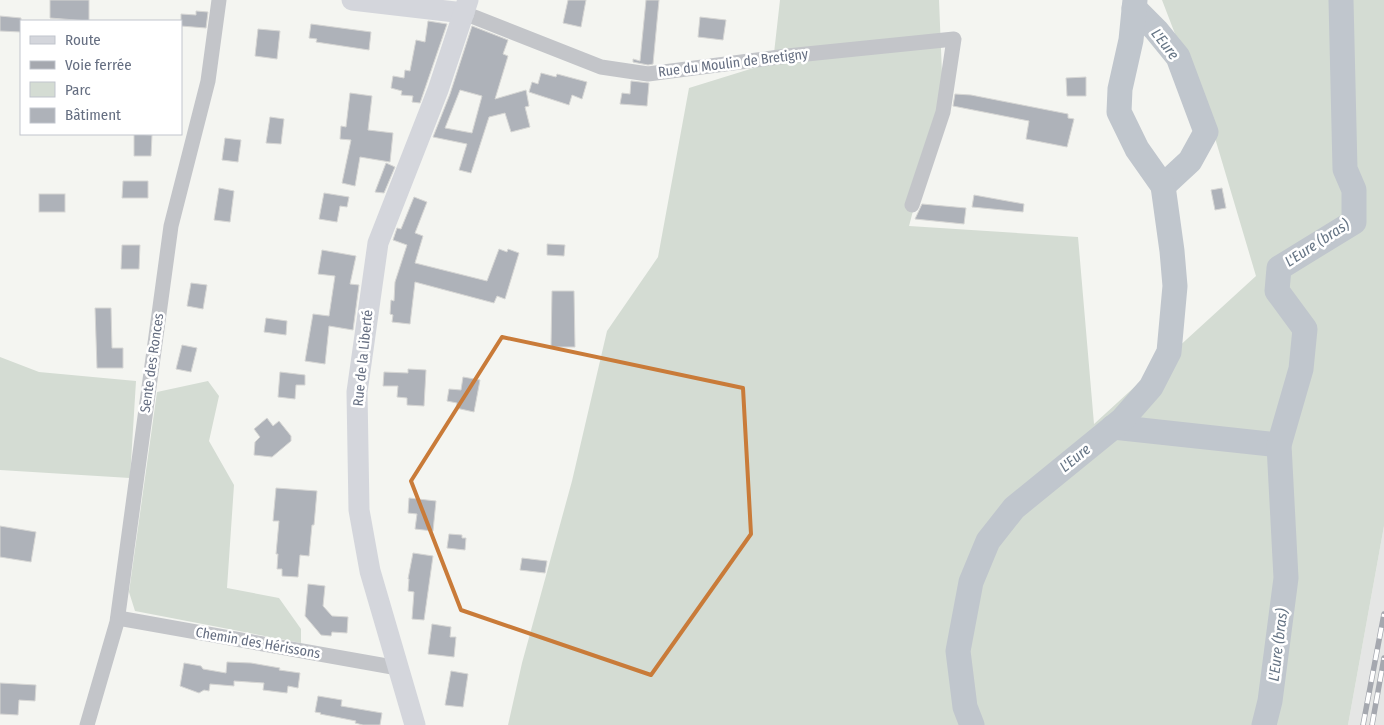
<svg xmlns="http://www.w3.org/2000/svg" width="1384" height="725" font-family="'Fira Sans Condensed',sans-serif">
<style>
.built{fill:#e5e6e5}
.green{fill:#d4dcd3}
.lines{fill:none;stroke-linecap:round;stroke-linejoin:round}
.river{stroke:#c0c6cd;stroke-width:25}
.building{fill:#aeb2b9;stroke:#d6d6d4;fill-rule:evenodd}
.street{stroke:#c3c5c9;stroke-width:15}
.secondary{stroke:#d4d6dc;stroke-width:21}
.rail-casing{stroke:#a5a8af;stroke-width:5.5}
.rail{stroke:#fff;stroke-width:4;stroke-dasharray:11;stroke-linecap:butt}
.marked{fill:none;stroke:#c97b39;stroke-width:4;stroke-linejoin:round}
.labels{text-anchor:middle;dominant-baseline:central;stroke-width:5;stroke-linejoin:round;paint-order:stroke}
.street-label{font-size:14px;fill:#656e81;stroke:#fff}
.water-label{font-size:15px;font-style:italic;fill:#667585;stroke:#fff}
</style>
<rect width="100%" height="100%" fill="#f4f5f1"/>
<polygon class="built" points="1384,526 1384,725 1348,725"/>
<g class="green">
<polygon points="780,0 939,0 943,98 909,226 1078,237 1094,424 1256,276 1215,138 1162,0 1384,0 1384,526 1348,725 508,725 522,663 572,481 607,331 658,257 689,88 773,62"/>
<polygon points="0,357 39,372 136,381 130,478 0,470"/>
<polygon points="208,381 219,396 209,441 234,485 227,588 279,598 301,629 301,643 135,611 129,592 157,392"/>
</g>
<g class="lines">
<g class="river">
<polyline points="1134,8 1156,30 1178,57 1206,132 1190,161 1163,186"/>
<polyline points="1113,427 1279,445"/>
<polyline points="972,725 965,707 958,651 971,582 988,541 1014,508 1122,420 1151,387 1169,352 1175,286 1172,251 1163,186 1137,149 1119,112 1120,89 1131,40 1135,0"/>
<polyline points="1264,725 1270,701 1286,578 1279,445 1301,369 1305,329 1277,291 1279,268 1354,222 1354,190 1345,169 1341,0"/>
</g>
</g>
<g class="building">
<polygon points="50,0 89,0 89,21 50,18"/>
<polygon points="568,0 586,0 581,27 563,23"/>
<polygon points="646,0 659,0 653,64 648,65 633,62 633,59 640,61"/>
<polygon points="196,11 208,12 206,28 181,26 181,14 196,15"/>
<polygon points="0,16 21,18 21,32 0,31"/>
<polygon points="700,17 726,20 723,40 698,37"/>
<polygon points="428,21 447,24 420,103 412,102 413,96 401,95 402,91 391,88 393,76 404,78 405,70 410,71 416,40 425,42"/>
<polygon points="311,24 371,32 369,50 316,42 317,39 309,38"/>
<path d="M472 26 508 40 503 54 508 56 495 99 526 90 529 106 525 107 530 127 511 132 505 113 489 117 471 173 459 170 467 144 433 137 450 94ZM460 90 482 96 472 133 445 128Z"/>
<polygon points="258,29 280,31 277,59 255,56"/>
<polygon points="541,73 556,77 557,74 587,82 582,99 572,95 569,105 529,92 532,82 538,84"/>
<polygon points="1086,77 1086,96 1067,96 1066,78"/>
<polygon points="631,81 649,83 647,106 620,104 622,93 630,94"/>
<polygon points="350,93 372,96 368,130 393,133 390,162 360,157 355,186 342,183 351,140 340,139 341,126 346,127"/>
<polygon points="955,94 971,95 1068,114 1068,118 1074,119 1067,147 1026,139 1029,121 953,106"/>
<polygon points="270,117 284,119 281,144 266,143"/>
<polygon points="134,134 152,135 151,156 134,156"/>
<polygon points="225,138 241,140 238,162 222,160"/>
<polygon points="386,163 395,167 384,193 375,192"/>
<polygon points="123,181 148,181 148,198 122,198"/>
<polygon points="219,188 234,191 230,222 214,220"/>
<polygon points="1222,188 1226,208 1215,210 1211,190"/>
<polygon points="324,193 349,197 347,207 340,206 337,222 319,219"/>
<rect x="39" y="194" width="26" height="18"/>
<polygon points="974,195 1024,204 1023,212 972,207"/>
<polygon points="414,197 427,202 415,233 423,236 415,263 487,281 499,249 507,252 508,249 519,253 505,299 497,296 494,303 415,282 410,324 392,322 393,315 390,314 391,300 394,301 395,282 407,245 393,240 397,228 401,229"/>
<polygon points="922,204 966,208 964,224 915,219"/>
<polygon points="547,244 565,245 564,256 547,255"/>
<polygon points="122,245 140,245 139,269 121,269"/>
<polygon points="322,250 356,256 350,284 359,285 353,330 329,326 325,364 305,361 313,314 329,316 335,276 318,274"/>
<polygon points="191,283 207,285 203,309 187,306"/>
<polygon points="552,291 574,291 575,347 551,347"/>
<polygon points="95,308 111,308 112,348 123,348 123,368 97,368"/>
<polygon points="266,318 287,321 286,335 264,332"/>
<polygon points="182,345 197,348 191,372 176,369"/>
<polygon points="408,369 426,370 424,406 407,405 407,398 397,397 398,386 383,386 384,372 408,373"/>
<polygon points="280,372 305,375 305,385 296,385 295,399 278,397"/>
<polygon points="463,377 480,380 474,412 456,408 457,403 447,401 449,389 461,390"/>
<polygon points="267,418 273,426 279,421 291,436 291,441 272,457 254,455 255,442 260,437 254,429"/>
<polygon points="276,488 317,491 314,525 312,525 309,556 300,555 298,577 282,576 282,569 277,569 278,554 276,554 279,521 273,521"/>
<polygon points="409,498 436,501 433,531 415,529 417,514 408,513"/>
<polygon points="0,526 36,532 31,562 0,557"/>
<polygon points="449,534 462,535 462,538 466,538 465,550 447,548"/>
<polygon points="413,553 433,556 424,620 412,619 414,592 408,591 409,579 408,579"/>
<polygon points="522,558 547,561 545,573 520,570"/>
<polygon points="308,584 325,586 323,606 332,616 348,617 347,633 332,632 331,636 321,635 316,629 305,616"/>
<polygon points="432,624 451,627 450,637 456,637 454,657 428,654"/>
<polygon points="227,662 251,663 280,668 279,670 300,673 298,688 288,686 287,693 263,690 264,683 234,681 234,686 210,684 209,691 204,690 199,693 180,686 184,663 201,666 203,669 226,673"/>
<polygon points="451,671 468,674 463,707 445,705"/>
<polygon points="0,683 36,685 35,701 19,700 18,715 0,714"/>
<polygon points="318,696 342,700 341,706 382,713 380,725 363,725 355,723 356,721 320,714 321,713 315,712"/>
</g>
<g class="lines">
<g class="street">
<polyline points="464,13 601,67 648,74 787,56 954,39 943,112 912,205"/>
<polyline points="118,618 398,668"/>
<polyline points="87,725 117,622 171,226 208,81 219,0"/>
</g>
<g class="secondary">
<polyline points="352,0 464,13"/>
<polyline points="415,725 370,571 359,510 357,392 378,243 438,90 468,0"/>
</g>
<g class="rail-casing">
<g id="rail">
<polyline points="1363,725 1384,614"/>
<polyline points="1372,725 1384,658"/>
</g>
</g>
<use href="#rail" class="rail"/>
</g>
<path class="marked" d="M502 337 743 388 751 534 651 675 461 610 411 481Z"/>
<g class="labels">
<g class="street-label">
<text transform="translate(733 63) rotate(-7)">Rue du Moulin de Bretigny</text>
<text transform="translate(363 358) rotate(-84)">Rue de la Liberté</text>
<text transform="translate(152 363) rotate(-82)">Sente des Ronces</text>
<text transform="translate(258 643) rotate(10)">Chemin des Hérissons</text>
</g>
<g class="water-label">
<text transform="translate(1165 44) rotate(52)">L'Eure</text>
<text transform="translate(1317 243) rotate(-33)">L'Eure (bras)</text>
<text transform="translate(1075 458) rotate(-39)">L'Eure</text>
<text transform="translate(1278 645) rotate(-83)">L'Eure (bras)</text>
</g>
</g>
<rect x="20" y="20" width="162" height="115" fill="#ffffff" stroke="#c1c5cd"/>
<rect x="30" y="36" width="25" height="8" fill="#d4d6dc" stroke="#c1c5cd"/>
<text x="65" y="45" font-size="15" fill="#656e81">Route</text>
<rect x="30" y="61" width="25" height="8" fill="#a5a8af" stroke="#c1c5cd"/>
<text x="65" y="70" font-size="15" fill="#656e81">Voie ferrée</text>
<rect x="30" y="82" width="25" height="15" fill="#d4dcd3" stroke="#c1c5cd"/>
<text x="65" y="95" font-size="15" fill="#656e81">Parc</text>
<rect x="30" y="108" width="25" height="15" fill="#aeb2b9" stroke="#c1c5cd"/>
<text x="65" y="120" font-size="15" fill="#656e81">Bâtiment</text>
</svg>
